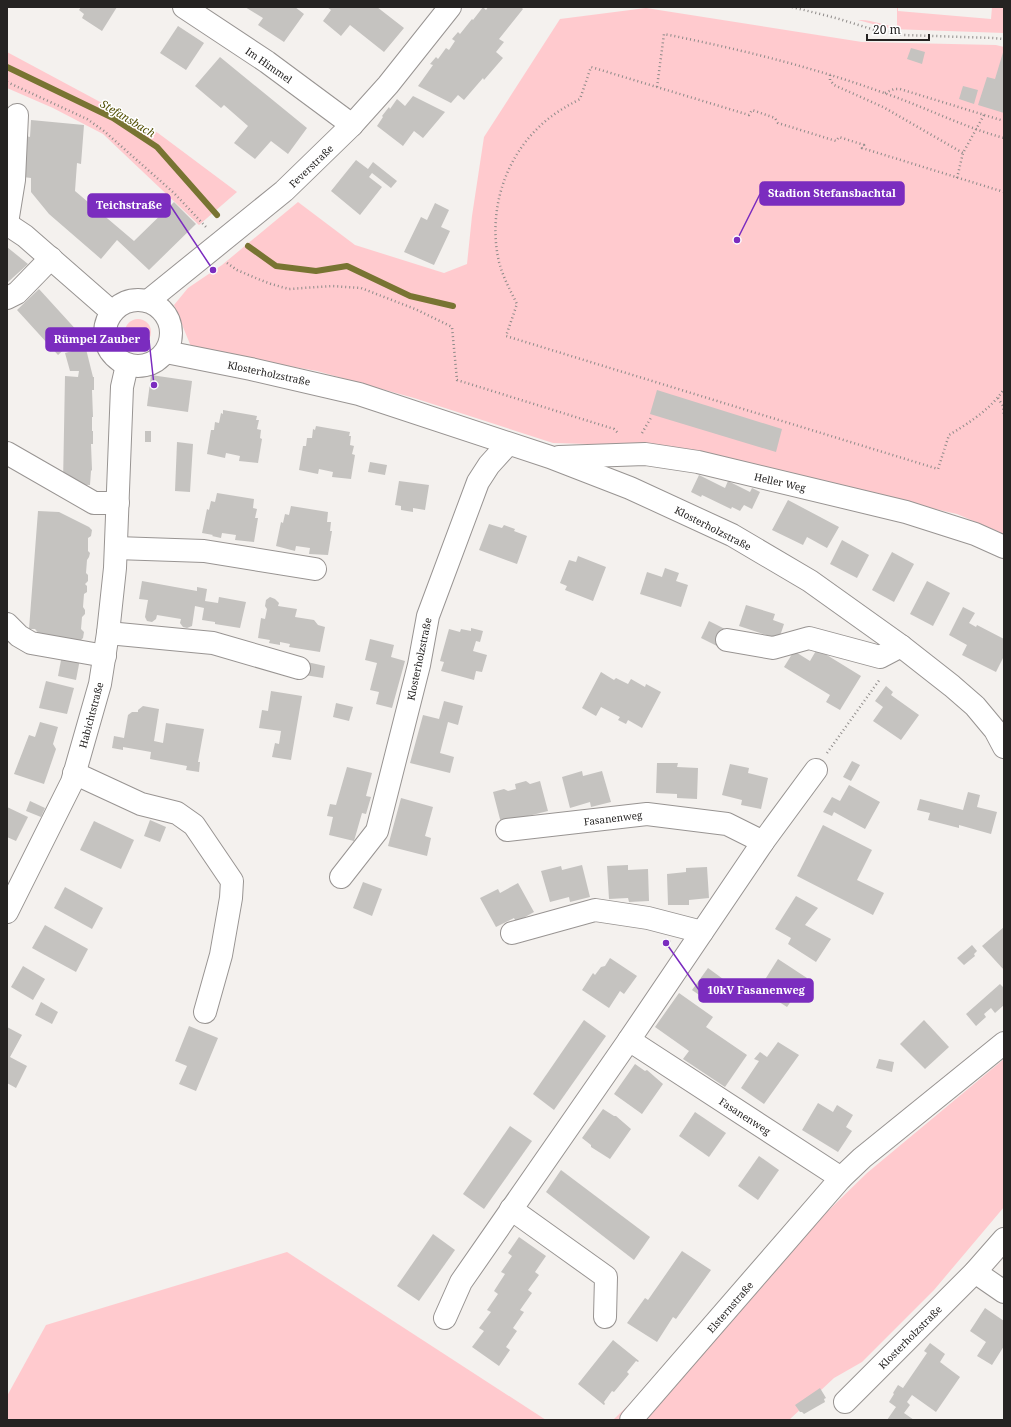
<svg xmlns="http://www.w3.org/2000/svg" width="1011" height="1427" font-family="'Noto Serif',serif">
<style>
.green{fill:#ffcace}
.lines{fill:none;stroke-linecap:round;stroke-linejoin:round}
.stream{stroke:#787432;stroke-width:6}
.building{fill:#c5c3c0}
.minor-casing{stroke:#989492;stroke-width:24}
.path{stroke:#8e8b89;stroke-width:2.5;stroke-dasharray:1 3;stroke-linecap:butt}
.minor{stroke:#fff;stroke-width:22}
.labels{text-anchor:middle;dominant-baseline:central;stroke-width:3;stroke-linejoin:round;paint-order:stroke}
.street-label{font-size:10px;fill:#252322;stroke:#fff}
.water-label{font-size:11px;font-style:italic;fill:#535005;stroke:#fff}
.leader{fill:none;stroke:#7b2cbf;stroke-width:1.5}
.callout-dot{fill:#7b2cbf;stroke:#fff;stroke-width:1.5}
.callout{fill:#7b2cbf;stroke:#7b2cbf;stroke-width:1.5}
.callout-label{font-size:11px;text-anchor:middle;font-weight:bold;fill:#fff}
</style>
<rect width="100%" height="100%" fill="#f4f1ee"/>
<g class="green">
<path d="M897 7H898V11L991 19 992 7H1004V33L891 29 858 20C872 19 883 26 897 26Z"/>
<polygon points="646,8 862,42 996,45 1004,47 1004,534 957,514 657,446 553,443 414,398 317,371 192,349 174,305 188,288 222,265 298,202 355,245 444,273 467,264 472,216 484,137 560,19"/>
<polygon points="7,52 158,133 237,192 199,225 103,134 53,108 7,88"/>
<circle cx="138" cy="332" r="13"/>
<polygon points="1004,1059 1004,1207 934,1290 862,1362 834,1378 789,1420 613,1420 867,1173"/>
<polygon points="287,1252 546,1420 7,1420 7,1396 46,1325"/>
</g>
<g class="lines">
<g class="stream">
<polyline points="7,67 113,118 157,147 217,215"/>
<polyline points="248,246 276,266 316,271 347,266 410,296 453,306"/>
</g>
</g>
<g class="building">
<polygon points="81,7 117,7 102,31 82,18 84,14 79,10"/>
<polygon points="245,7 295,7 304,14 284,42 258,25 263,18"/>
<polygon points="327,7 377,7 404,28 384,52 350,25 341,36 323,21 331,10"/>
<polygon points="483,7 486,10 488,7 521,7 523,9 499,39 504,42 496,52 503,58 484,80 483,78 464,100 458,95 451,103 418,86 433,65 430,64 436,57 438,59 446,48 449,50 455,41 452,39 458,32 460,34 472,19 473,20"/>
<polygon points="178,26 204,43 186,70 160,53"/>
<polygon points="911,48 925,52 922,64 907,59"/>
<polygon points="1004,49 1004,113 978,105 987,77 995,79"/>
<polygon points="220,57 307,128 288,154 271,141 255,159 234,143 248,126 224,105 221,108 195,86"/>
<polygon points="963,86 978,90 974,104 959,99"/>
<polygon points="413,96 445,112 423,138 414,131 403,146 377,126 383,117 382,116 389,107 390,109 397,99 405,106"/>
<polygon points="31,120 84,125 81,164 77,163 75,191 134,241 174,202 196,224 149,270 117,240 101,259 49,214 31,192 31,178 23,177 26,136 30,137"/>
<polygon points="356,160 368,169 373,162 397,181 391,188 372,173 369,177 382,187 360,215 331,191"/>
<polygon points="435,203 449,210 441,227 450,231 434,265 404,252 421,217 427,220"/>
<polygon points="7,247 28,264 7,283"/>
<polygon points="39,289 80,334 79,335 86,344 85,345 93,377 94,377 94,390 92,390 93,417 92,417 92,431 93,431 93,444 91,444 92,470 91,471 90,485 63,484 65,376 78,377 79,371 70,371 65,353 79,349 73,341 58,355 17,310"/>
<polygon points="151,375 192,381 188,412 147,406"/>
<polygon points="657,390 782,429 776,452 650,414"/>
<polygon points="223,410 257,416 256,420 259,420 257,429 261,430 260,438 262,439 258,463 239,461 240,456 226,453 225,458 207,454 211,430 214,430 215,422 219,423 221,413 223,414"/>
<polygon points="316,426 350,432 349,436 351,436 350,445 354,446 352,454 355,455 351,479 332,477 333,472 319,469 318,474 299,470 303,446 306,446 307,438 312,438 313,429 315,430"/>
<rect x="145" y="431" width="6" height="11"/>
<polygon points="177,442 193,444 190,492 175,491"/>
<polygon points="370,462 387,465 385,475 368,472"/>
<polygon points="699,475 725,488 728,481 750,492 752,488 760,492 752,509 744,505 740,511 732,507 731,509 702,495 701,497 691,492"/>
<polygon points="399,481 429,485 425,510 413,508 413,512 401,510 401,506 395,505"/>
<polygon points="217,493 254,499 253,508 257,509 255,518 258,518 254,542 235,540 236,535 222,533 221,538 212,536 213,535 202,533 207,509 209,510 211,501 215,502"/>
<polygon points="788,500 839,527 827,548 807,537 803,545 772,530"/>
<polygon points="291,506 328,512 327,522 331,522 330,531 332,531 328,555 309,554 310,548 296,546 295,551 276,546 281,522 283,523 285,514 289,515"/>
<polygon points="38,511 59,512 89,527 92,530 91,536 88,538 88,551 90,553 89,557 87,560 86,573 88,575 88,581 85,584 87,586 87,592 84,594 83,607 85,610 85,614 82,617 81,629 84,632 83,638 81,640 42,637 35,629 29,629"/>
<polygon points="489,524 502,528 504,525 515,529 514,531 527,536 517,564 479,550"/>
<polygon points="842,540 869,555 857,578 830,564"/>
<polygon points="892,552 914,564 894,602 872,590"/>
<polygon points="578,556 606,567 593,601 565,590 567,586 560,583 569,560 576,562"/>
<polygon points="665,568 679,573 676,581 688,585 681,607 640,594 647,572 662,577"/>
<polygon points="142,581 197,591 197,587 207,589 205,601 218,603 219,597 246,602 240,628 215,624 215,622 202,620 204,608 195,606 192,626 187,628 183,627 180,623 181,619 157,615 156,619 152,622 147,621 145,617 148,600 139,599"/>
<polygon points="927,581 950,593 933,626 910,614"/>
<polygon points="270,597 275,599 279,603 278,606 297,609 295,617 314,620 318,625 325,627 320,652 289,647 290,644 280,642 280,645 269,643 270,640 258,638 261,618 265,619 267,609 265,606 266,600"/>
<polygon points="746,605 775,614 773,620 784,624 779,639 739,626"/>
<polygon points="963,607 975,613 969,623 976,627 977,625 1004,639 1004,656 996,672 962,655 967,645 949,635"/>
<polygon points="709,621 725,629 717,646 701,638"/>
<polygon points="471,628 483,631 480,642 476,641 473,651 487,655 482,672 476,671 474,680 441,671 444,662 440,661 449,629 460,632 461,629 471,631"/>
<polygon points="370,639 394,645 391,657 405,661 392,708 376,704 379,692 370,690 377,663 365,660"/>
<polygon points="817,649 861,676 840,710 826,702 830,695 784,667 794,651 810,661"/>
<polygon points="62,655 80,659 76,680 58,676"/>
<polygon points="307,662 325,666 323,678 305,675"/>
<polygon points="601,672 614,680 616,678 628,684 631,679 645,687 646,684 661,692 642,728 628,720 626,724 618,720 620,717 601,707 596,716 582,708"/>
<polygon points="46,681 74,688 67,714 39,708"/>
<polygon points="886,686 893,692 891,695 919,715 901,740 873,721 883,707 875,701"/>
<polygon points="271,691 302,696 291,760 272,757 275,743 279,744 281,731 259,728 262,710 268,711"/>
<polygon points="444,701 463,706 458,725 448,722 440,753 454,757 450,773 410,763 423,715 439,719"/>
<polygon points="336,703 353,707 349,721 333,717"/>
<polygon points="143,706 159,709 154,741 163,743 166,723 204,729 198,762 200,762 199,772 186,770 187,766 150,759 151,752 123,747 123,750 112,748 114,736 124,738 128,715 132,712 138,712 138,710"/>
<polygon points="40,722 58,727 53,744 56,749 44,784 14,774 29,735 35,737"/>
<polygon points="852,761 860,765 851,781 843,777"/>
<polygon points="657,763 678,763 677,767 698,768 697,799 677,798 677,794 656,793"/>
<polygon points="730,764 749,768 748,773 768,778 761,809 741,805 742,800 722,795"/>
<polygon points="347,767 372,773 366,796 371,797 366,814 362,813 354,841 329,835 333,817 327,816 330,804 336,805"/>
<polygon points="582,771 583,776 602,771 611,802 591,807 590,802 570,808 562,777"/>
<polygon points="526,781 530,784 540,781 548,811 524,817 525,820 501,823 493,792 504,789 508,791 516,789 515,784"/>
<polygon points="849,785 880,802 865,829 834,812 832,816 823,812 832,797 840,801"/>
<polygon points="968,792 980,795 977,807 997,812 991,834 959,825 959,828 928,820 930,813 917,810 920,799 963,810"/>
<polygon points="401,798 433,807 425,836 431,838 427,856 388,846"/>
<polygon points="30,801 45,808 41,817 26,811"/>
<polygon points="7,807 28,817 16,841 7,837"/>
<polygon points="150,820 166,827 160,842 144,836"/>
<polygon points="94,821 134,840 121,869 80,850"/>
<polygon points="823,825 872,850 857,880 884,893 873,915 797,876"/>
<polygon points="582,865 590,897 570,902 569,897 550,902 541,871 561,866 562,870"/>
<polygon points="628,865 628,870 648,869 649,901 629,902 628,898 609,899 607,866"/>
<polygon points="707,867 709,898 689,900 689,905 668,905 667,874 686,872 686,868"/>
<polygon points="363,882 382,889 372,916 353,908"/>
<polygon points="518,883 534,912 516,922 514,918 496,927 480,898 498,889 500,893"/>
<polygon points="65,887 103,908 92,929 54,908"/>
<polygon points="796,896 818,908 805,925 831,939 816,962 788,944 791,938 775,929"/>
<polygon points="45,925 88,949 76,972 32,948"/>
<polygon points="1004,927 1004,970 982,946"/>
<polygon points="665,938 671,941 667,948 661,944"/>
<polygon points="972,945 977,951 974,954 975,956 964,965 957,958"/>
<polygon points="610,958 637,976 624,994 620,991 609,1008 582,990 593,973 595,975 601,967 605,966"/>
<polygon points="778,959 807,978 787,1007 759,989"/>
<polygon points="23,966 45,979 33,1000 11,987"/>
<polygon points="708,968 723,979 708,1001 692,990"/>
<polygon points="1000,984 1004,988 1004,1005 995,1013 991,1008 984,1014 986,1017 976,1026 966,1014"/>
<polygon points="679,993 713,1017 706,1027 747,1055 725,1087 683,1059 689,1051 655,1027"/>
<polygon points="41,1002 58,1012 52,1024 35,1015"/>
<polygon points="584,1020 606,1036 554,1110 533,1094"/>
<polygon points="924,1020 949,1047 925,1069 900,1044"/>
<polygon points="189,1026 218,1038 196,1091 179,1084 187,1066 175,1061"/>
<polygon points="7,1027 22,1035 10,1057 27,1066 16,1088 7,1083"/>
<polygon points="778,1042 799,1055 764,1104 741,1088 759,1061 754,1059 760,1052 767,1057"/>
<polygon points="879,1059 894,1062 892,1072 876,1068"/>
<polygon points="635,1064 645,1071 647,1070 663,1084 642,1114 614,1094"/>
<polygon points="818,1103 833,1112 837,1105 853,1115 846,1127 852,1131 838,1152 802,1130"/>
<polygon points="603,1109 614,1116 616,1116 631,1129 610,1159 591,1147 591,1145 582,1138"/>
<polygon points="695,1112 726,1133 709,1157 679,1136"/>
<polygon points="510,1126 532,1141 484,1209 463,1194"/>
<polygon points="759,1156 779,1170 758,1200 738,1186"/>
<polygon points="561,1170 650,1237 634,1260 546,1192"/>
<polygon points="433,1234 455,1250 419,1301 397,1286"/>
<polygon points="519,1237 546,1256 535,1272 539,1275 528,1290 532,1293 520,1310 524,1312 513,1328 517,1331 506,1347 510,1350 499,1366 472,1347 484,1331 479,1328 491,1312 487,1310 498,1294 494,1291 505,1274 501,1272 512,1256 508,1253"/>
<polygon points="682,1251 711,1270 676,1319 673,1317 657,1342 627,1323 645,1298 648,1300"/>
<polygon points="985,1308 1004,1321 1004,1346 992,1365 977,1356 986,1342 970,1331"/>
<polygon points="613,1340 639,1361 638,1362 636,1361 627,1372 629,1374 614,1392 612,1391 604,1402 605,1404 604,1405 578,1384"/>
<polygon points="930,1343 945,1354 940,1362 960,1377 936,1412 912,1395 907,1402 910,1405 904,1413 914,1420 887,1420 896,1407 889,1402 894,1394 893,1393 898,1385 903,1388 927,1353 924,1351"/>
<polygon points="820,1388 826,1398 824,1399 825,1402 804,1414 802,1412 800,1412 795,1405"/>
</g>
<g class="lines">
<g class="minor-casing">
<g id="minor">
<polyline points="184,7 267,62 352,125"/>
<polyline points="7,223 14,180 17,115"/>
<polyline points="7,224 25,236 112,312"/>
<polyline points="7,298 17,293 51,258"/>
<circle cx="138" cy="333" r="33"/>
<polyline points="148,301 221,242 284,191 352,125 388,85 450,7"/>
<polyline points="166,352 251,369 359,394 550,457 630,488 732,535 810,581 901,646 952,686 975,706 995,730 1004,747"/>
<polyline points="7,453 94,503 118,503"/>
<polyline points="559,457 645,454 698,462 906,512 975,534 1004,547"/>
<polyline points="116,548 204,551 315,569"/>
<polyline points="7,624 19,636 31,643 105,656"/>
<polyline points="108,633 213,643 299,668"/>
<polyline points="727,640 773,648 809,638 880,657 901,646"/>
<polyline points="74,773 141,804 177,813 194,825 232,881 231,898 221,955 205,1012"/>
<polyline points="507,830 647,814 727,824 763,842"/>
<polyline points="341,877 377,831 419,665 428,616 478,482 489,465 508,444"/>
<polyline points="7,912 72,782 100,684 108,633 115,568 122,387 127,365"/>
<polyline points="512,933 595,910 648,918 702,932"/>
<polyline points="629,1040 763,842 816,770"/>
<polyline points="511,1209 606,1277 605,1317"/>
<polyline points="975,1272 1004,1292"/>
<polyline points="445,1318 461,1282 629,1040 841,1178"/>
<polyline points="845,1402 975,1272 1004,1239"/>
<polyline points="631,1420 841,1178 862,1158 1004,1043"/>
</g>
</g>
<g class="path">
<polyline points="792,7 836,18 881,32 904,35 993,38 1004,39"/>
<polyline points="830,75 830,80 834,85 883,107 963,153"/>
<polyline points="7,82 87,119 104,131 174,193 206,227"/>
<path d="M657 87 664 34C739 49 813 67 884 93 925 107 963 127 1004 138"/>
<polyline points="885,93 894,89 900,89 1004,121"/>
<polyline points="957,178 963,153 984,115"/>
<path d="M1004 192 862 148 864 145 839 137 836 141 778 123 775 118 752 110 749 115 591 67 580 99C565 107 551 115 539 127 503 161 488 214 499 262 503 277 510 290 517 304L506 336 938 469 949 435C969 423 991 409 1004 389"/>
<polyline points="227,263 237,270 258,279 271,284 289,289 332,286 361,288 415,309 452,327 457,380 614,429 618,433"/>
<polyline points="998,398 1003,406 1004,416"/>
<polyline points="642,433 652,416"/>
<polyline points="827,753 880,679"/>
</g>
<use href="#minor" class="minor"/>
</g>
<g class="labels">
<g class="street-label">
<text transform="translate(269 65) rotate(35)">Im Himmel</text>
<text transform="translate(311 166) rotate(-44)">Feverstraße</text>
<text transform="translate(269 373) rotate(12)">Klosterholzstraße</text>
<text transform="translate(780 482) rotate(13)">Heller Weg</text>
<text transform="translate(713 528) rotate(27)">Klosterholzstraße</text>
<text transform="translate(419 659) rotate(-78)">Klosterholzstraße</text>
<text transform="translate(91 715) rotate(-75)">Habichtstraße</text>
<text transform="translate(613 818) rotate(-7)">Fasanenweg</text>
<text transform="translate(745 1116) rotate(33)">Fasanenweg</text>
<text transform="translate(730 1307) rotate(-49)">Elsternstraße</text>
<text transform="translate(910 1337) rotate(-45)">Klosterholzstraße</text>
</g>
<g class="water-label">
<text transform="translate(128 118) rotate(31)">Stefansbach</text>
</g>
</g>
<path class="leader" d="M737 240L760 194M213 270L170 205M154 385L149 340M666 943L699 990"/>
<g class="callout-dot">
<circle cx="737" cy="240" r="4"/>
<circle cx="213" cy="270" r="4"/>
<circle cx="154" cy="385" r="4"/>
<circle cx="666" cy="943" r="4"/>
</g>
<g class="callout">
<rect x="760" y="182" width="144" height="23" rx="4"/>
<rect x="88" y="194" width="82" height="23" rx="4"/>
<rect x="46" y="328" width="103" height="23" rx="4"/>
<rect x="699" y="979" width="114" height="23" rx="4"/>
</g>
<g class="callout-label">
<text x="832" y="197">Stadion Stefansbachtal</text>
<text x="129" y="209">Teichstraße</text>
<text x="97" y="343">Rümpel Zauber</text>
<text x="756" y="994">10kV Fasanenweg</text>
</g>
<rect width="1011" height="1427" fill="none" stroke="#252322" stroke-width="16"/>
<path d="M867 34v6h62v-6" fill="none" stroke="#252322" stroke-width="2"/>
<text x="873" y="34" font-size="12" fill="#252322" stroke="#ffffff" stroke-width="3" paint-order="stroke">20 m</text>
</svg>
